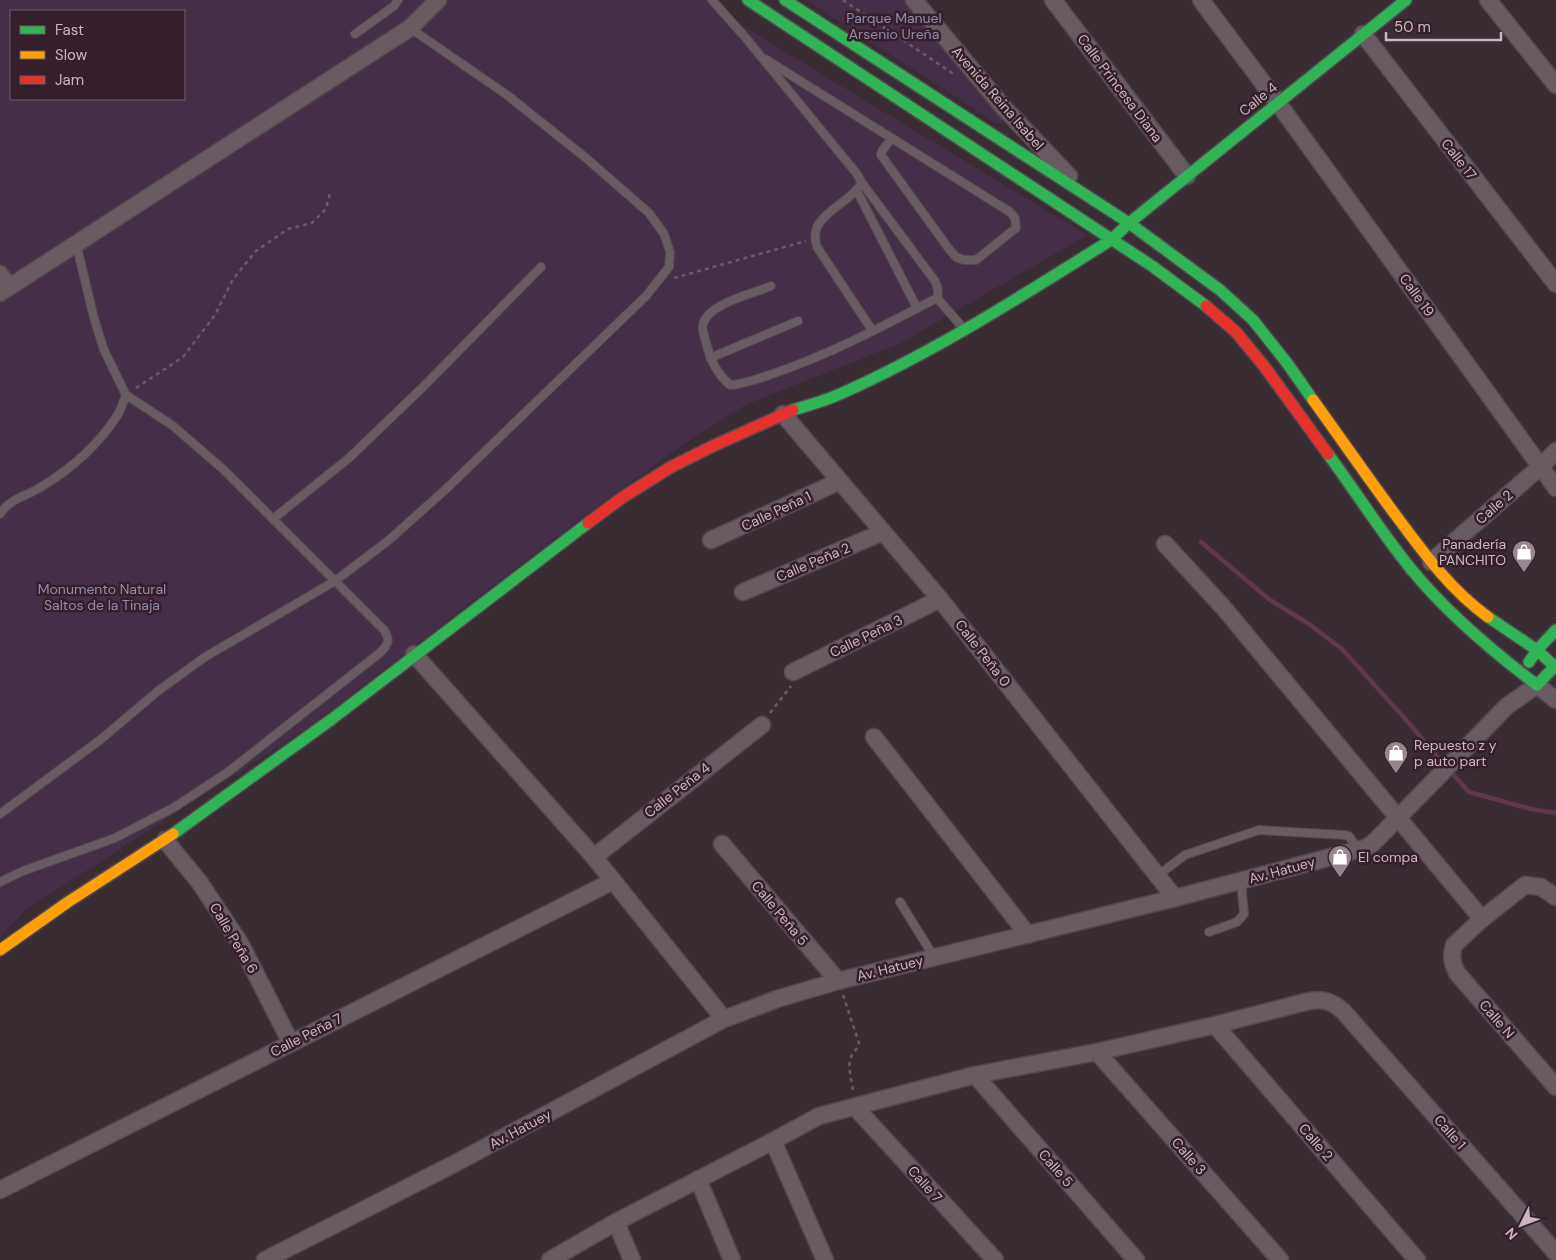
<svg xmlns="http://www.w3.org/2000/svg" width="1556" height="1260" font-family="'DM Sans',sans-serif">
<style>
.green{fill:#452f48;fill-rule:evenodd}
.lines{fill:none;stroke-linecap:round;stroke-linejoin:round}
.stream{stroke:#61374c;stroke-width:4.5}
.lane-casing{stroke:#52484d;stroke-width:10}
.street-casing{stroke:#52484d;stroke-width:19}
.fast-casing{stroke:#52484d;stroke-width:14}
.slow-casing{stroke:#52484d;stroke-width:14}
.jam-casing{stroke:#52484d;stroke-width:14}
.path{stroke:#675c62;stroke-width:2.5;stroke-dasharray:4 4;stroke-linecap:butt}
.lane{stroke:#685c62;stroke-width:8}
.street{stroke:#685c62;stroke-width:16}
.fast{stroke:#30b455;stroke-width:11}
.slow{stroke:#ff9f0a;stroke-width:11}
.jam{stroke:#e5322d;stroke-width:11}
.labels{text-anchor:middle;dominant-baseline:central;stroke-width:5;stroke-linejoin:round;paint-order:stroke}
.park-label{font-size:14px;fill:#908baf;stroke:#351f2a}
.street-label{font-size:14px;fill:#cab6c0;stroke:#351f2a}
.poi-label{font-size:14px;fill:#cab6c0;stroke:#351f2a;text-anchor:start}
</style>
<rect width="100%" height="100%" fill="#3a2c33"/>
<g class="green">
<path d="M0 0H707L767 41 1087 235 901 343 745 405 681 446 589 512 310 726 27 909 0 937ZM11 11H184V99H11Z"/>
<polygon points="806,0 905,0 1002,116 1004,120 1001,123 996,123"/>
</g>
<g class="lines">
<g class="stream">
<polyline points="1201,542 1270,600 1309,624 1342,649 1409,723 1444,765"/>
<polyline points="1449,770 1469,792 1531,809 1556,813"/>
</g>
<g class="lane-casing">
<g id="lane">
<path d="M712 0 745 37 857 174 862 183 935 281C938 287 939 292 937 298 885 325 831 354 775 373 760 378 746 384 730 385 718 375 711 362 707 346 706 340 701 330 703 324 709 303 753 294 771 286"/>
<polyline points="355,34 394,6 398,0"/>
<polyline points="765,59 1010,212 1015,218 1016,228 976,260 964,260 956,257 949,249 881,155 882,151 892,138"/>
<path d="M862 183C847 207 806 215 817 247L872 330"/>
<polyline points="857,191 917,308"/>
<polyline points="937,298 964,329"/>
<polyline points="710,358 798,321"/>
<path d="M0 514C10 498 27 496 41 487 71 469 98 445 117 416 121 410 123 402 126 395"/>
<polyline points="273,519 349,458 424,386 541,267"/>
<polyline points="0,814 100,740 158,691 205,657 335,581 389,540 446,489 646,296 669,267 670,252 664,234 649,213 586,158 507,95 410,28"/>
<polyline points="1157,876 1185,855 1259,830 1344,835 1349,836 1358,850"/>
<path d="M0 882 23 871 115 838 173 808 228 772 381 652C389 643 390 640 384 630L224 470 172 425 126 395 104 350 94 318 76 243"/>
<polyline points="900,902 934,957"/>
<polyline points="1209,932 1237,922 1244,914 1241,881"/>
</g>
</g>
<g class="street-casing">
<g id="street">
<polyline points="914,0 1004,108 1069,176"/>
<polyline points="1053,0 1187,176"/>
<polyline points="1201,0 1278,103 1556,488"/>
<polyline points="1488,0 1556,85"/>
<polyline points="1363,34 1556,284"/>
<polyline points="0,274 9,287"/>
<polyline points="0,293 410,28 438,0"/>
<polyline points="783,414 940,599 1175,898"/>
<polyline points="711,540 840,481"/>
<polyline points="1165,544 1223,607 1482,919"/>
<polyline points="1431,562 1541,466 1556,451"/>
<polyline points="743,592 883,532"/>
<polyline points="414,654 594,857 724,1019"/>
<polyline points="793,672 940,599"/>
<polyline points="874,737 1028,935"/>
<polyline points="165,840 200,883 240,943 291,1043"/>
<polyline points="722,844 838,981"/>
<polyline points="594,857 762,725"/>
<polyline points="1556,897 1541,887 1525,885 1482,919 1454,945 1452,955 1453,963 1457,973 1556,1087"/>
<polyline points="1215,1025 1417,1260"/>
<polyline points="1097,1052 1280,1260"/>
<polyline points="975,1075 1136,1260"/>
<polyline points="855,1107 995,1260"/>
<polyline points="773,1141 825,1260"/>
<polyline points="698,1179 732,1260"/>
<polyline points="0,1190 613,881"/>
<polyline points="616,1222 632,1260"/>
<polyline points="265,1260 452,1165 724,1019 780,998 838,981 1175,898 1365,848 1372,844 1385,831 1507,706 1537,685 1556,700"/>
<path d="M550 1260 616 1222 773 1141 819 1116 975 1075 1097 1052 1215 1025 1309 1001C1324 999 1331 1001 1343 1011L1556 1253"/>
</g>
</g>
<g class="fast-casing">
<g id="fast">
<polyline points="748,0 1152,266 1206,306"/>
<polyline points="785,0 1129,223 1220,290 1253,320 1287,363 1313,400"/>
<path d="M793 410C809 405 825 401 840 394 935 352 1023 295 1111 240L1129 223 1406 0"/>
<path d="M1328 454C1356 492 1381 532 1411 569 1447 613 1492 651 1537 685L1556 665"/>
<polyline points="1488,617 1537,650 1554,666"/>
<polyline points="1529,662 1537,650 1556,630"/>
<polyline points="173,834 332,719 588,523"/>
</g>
</g>
<g class="slow-casing">
<g id="slow">
<path d="M1313 400C1342 440 1370 481 1400 521 1426 556 1452 591 1488 617"/>
<polyline points="0,950 68,902 173,834"/>
</g>
</g>
<g class="jam-casing">
<g id="jam">
<polyline points="1206,306 1236,332 1264,366 1328,454"/>
<polyline points="588,523 623,497 671,467 713,446 793,410"/>
</g>
</g>
<g class="path">
<polyline points="843,0 955,75"/>
<polyline points="674,278 806,241"/>
<polyline points="136,388 183,357 215,315 233,279 256,251 288,229 312,223 326,209 330,193"/>
<polyline points="770,713 791,686"/>
<path d="M843 995 859 1043C858 1049 853 1052 851 1057 847 1066 852 1081 853 1091"/>
</g>
<use href="#lane" class="lane"/>
<use href="#street" class="street"/>
<use href="#fast" class="fast"/>
<use href="#slow" class="slow"/>
<use href="#jam" class="jam"/>
</g>
<defs>
<g id="shop-pin" transform="scale(1.25)"><path d="M0 17L-7.5 6A9.5 9.5 0 1 1 7.5 6Z" fill="#98868f" stroke="#351f2a"/><path d="M-5-2.5h2.3a2.7 3.5 0 0 1 5.4 0H5L5.5 6h-11ZM-1.5-2.5h3a1.5 2.3 0 0 0-3 0Z" fill="#fff"/></g>
</defs>
<g fill-rule="evenodd">
<use href="#shop-pin" x="1524" y="552"/>
<use href="#shop-pin" x="1396" y="753"/>
<use href="#shop-pin" x="1340" y="857"/>
</g>
<g class="labels">
<g class="park-label">
<text x="894" y="18">Parque Manuel<tspan x="894" dy="16">Arsenio Ureña</tspan></text>
<text x="102" y="589">Monumento Natural<tspan x="102" dy="16">Saltos de la Tinaja</tspan></text>
</g>
<g class="street-label">
<text transform="translate(1120 88) rotate(53)">Calle Princesa Diana</text>
<text transform="translate(998 98) rotate(49)">Avenida Reina Isabel</text>
<text transform="translate(1258 99) rotate(-39)">Calle 4</text>
<text transform="translate(1459 159) rotate(52)">Calle 17</text>
<text transform="translate(1417 295) rotate(54)">Calle 19</text>
<text transform="translate(1494 507) rotate(-41)">Calle 2</text>
<text transform="translate(776 511) rotate(-25)">Calle Peña 1</text>
<text transform="translate(813 562) rotate(-23)">Calle Peña 2</text>
<text transform="translate(866 636) rotate(-26)">Calle Peña 3</text>
<text transform="translate(983 653) rotate(52)">Calle Peña 0</text>
<text transform="translate(677 790) rotate(-38)">Calle Peña 4</text>
<text transform="translate(1282 870) rotate(-15)">Av. Hatuey</text>
<text transform="translate(780 913) rotate(50)">Calle Peña 5</text>
<text transform="translate(234 938) rotate(59)">Calle Peña 6</text>
<text transform="translate(890 968) rotate(-14)">Av. Hatuey</text>
<text transform="translate(1497 1019) rotate(49)">Calle N</text>
<text transform="translate(306 1035) rotate(-27)">Calle Peña 7</text>
<text transform="translate(520 1129) rotate(-28)">Av. Hatuey</text>
<text transform="translate(1450 1132) rotate(49)">Calle 1</text>
<text transform="translate(1316 1142) rotate(49)">Calle 2</text>
<text transform="translate(1189 1156) rotate(49)">Calle 3</text>
<text transform="translate(1056 1168) rotate(49)">Calle 5</text>
<text transform="translate(925 1184) rotate(48)">Calle 7</text>
</g>
<g class="poi-label">
<text x="1506" y="544" text-anchor="end">Panadería<tspan x="1506" dy="16">PANCHITO</tspan></text>
<text x="1414" y="745">Repuesto z y<tspan x="1414" dy="16">p auto part</tspan></text>
<text x="1358" y="857">El compa</text>
</g>
</g>
<rect x="10" y="10" width="175" height="90" fill="#351f2a" stroke="#715b66"/>
<rect x="20" y="26" width="25" height="8" fill="#30b455" stroke="#715b66"/>
<text x="55" y="35" font-size="15" fill="#cab6c0">Fast</text>
<rect x="20" y="51" width="25" height="8" fill="#ff9f0a" stroke="#715b66"/>
<text x="55" y="60" font-size="15" fill="#cab6c0">Slow</text>
<rect x="20" y="76" width="25" height="8" fill="#e5322d" stroke="#715b66"/>
<text x="55" y="85" font-size="15" fill="#cab6c0">Jam</text>
<g transform="translate(1521 1225) rotate(228)" stroke="#351f2a" stroke-width="4" paint-order="stroke">
<path d="M0-4L9 19L0 12L-9 19Z" fill="#cab6c0"/>
<text y="-8" font-size="14" font-weight="bold" text-anchor="middle" fill="#cab6c0">N</text>
</g>
<path d="M1386 32v8h115v-8" fill="none" stroke="#cab6c0" stroke-width="2.5"/>
<text x="1394" y="32" font-size="15" fill="#cab6c0" stroke="#351f2a" stroke-width="4" paint-order="stroke">50 m</text>
</svg>
